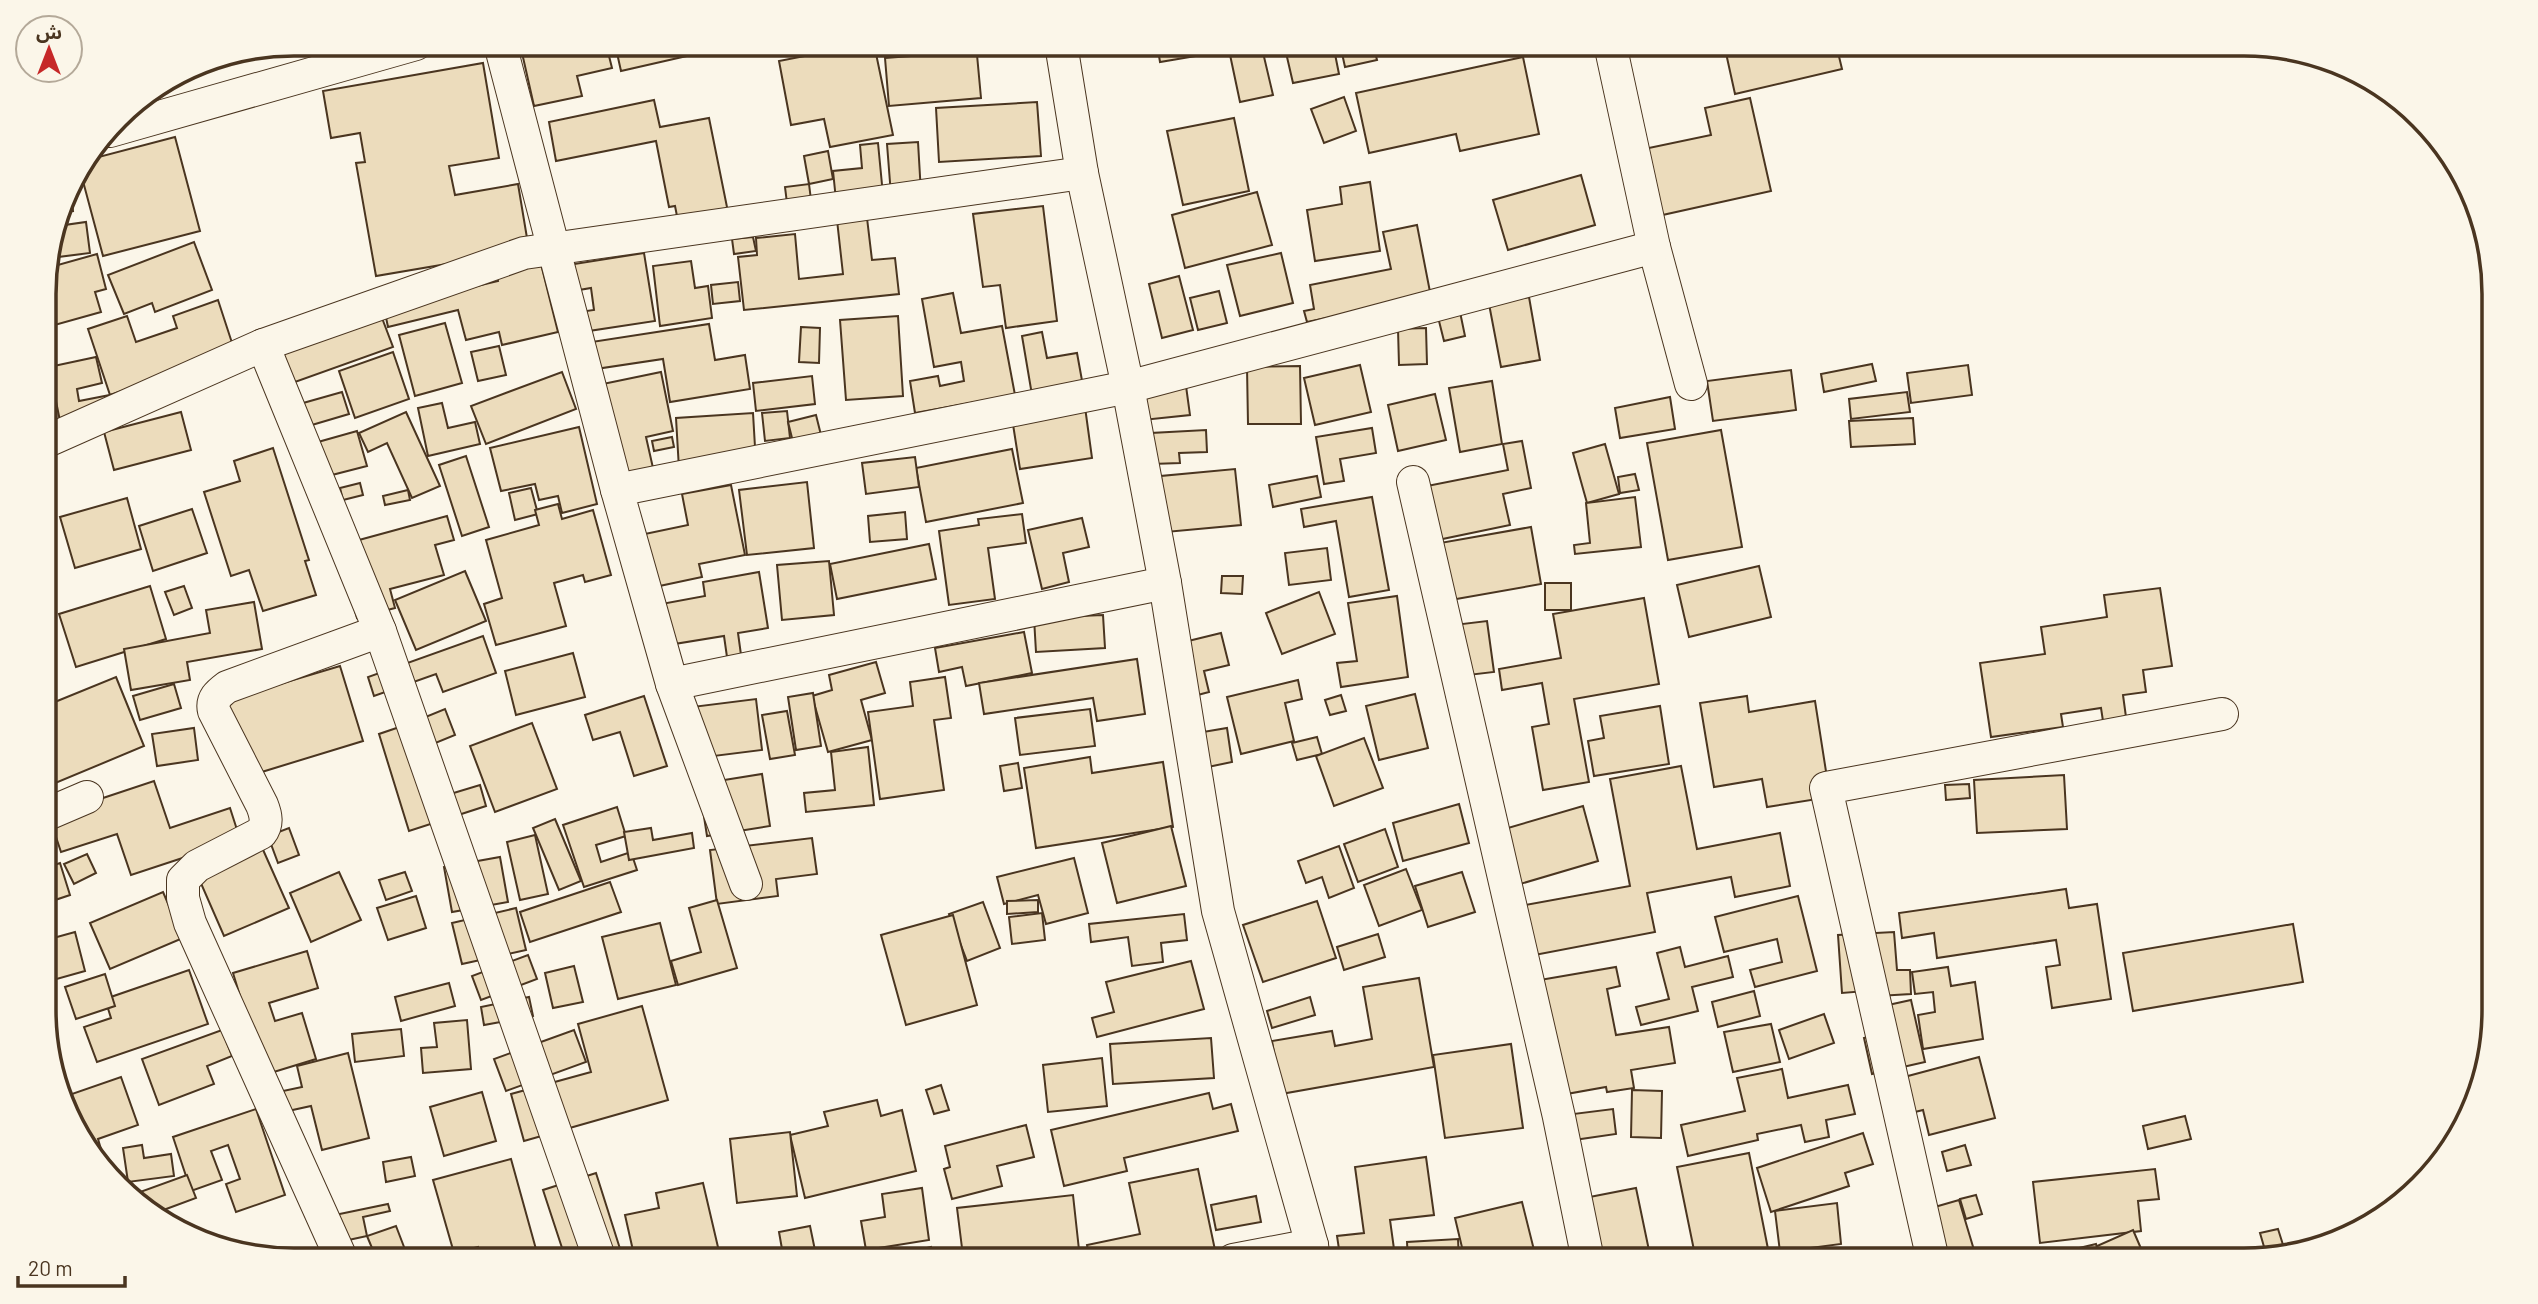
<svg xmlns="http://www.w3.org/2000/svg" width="2538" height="1304" font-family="Barlow,'Noto Sans Arabic',sans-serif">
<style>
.building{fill:#ecdcbc;stroke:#4a3520;stroke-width:2}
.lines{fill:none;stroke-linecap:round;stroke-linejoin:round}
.minor-casing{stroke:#4a3520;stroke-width:34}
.minor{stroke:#fbf6e9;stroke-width:32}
.rim{fill:none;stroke:#4a3520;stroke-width:3.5}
</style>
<rect width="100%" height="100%" fill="#fbf6e9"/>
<g class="building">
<polygon points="520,44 606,44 612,68 577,76 582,96 534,106"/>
<polygon points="615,44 721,44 722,48 621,71"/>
<polygon points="866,44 874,44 893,135 830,147 824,119 791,125 779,61"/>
<polygon points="922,44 976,44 981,98 889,106 885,58 923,55"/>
<polygon points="1157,44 1200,44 1202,55 1160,62"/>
<polygon points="1261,44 1273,95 1240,102 1229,50"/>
<polygon points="1284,44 1333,44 1339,74 1293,83"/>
<polygon points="1340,44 1373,44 1377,60 1345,67"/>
<polygon points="1724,44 1836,44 1842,69 1735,94"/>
<polygon points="1523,57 1539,134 1460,151 1456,134 1369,153 1356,93"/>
<polygon points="483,63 499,158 449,166 455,195 518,184 529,250 376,276 356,163 365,162 360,133 331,138 323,91"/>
<polygon points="1344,97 1356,131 1324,143 1311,109"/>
<polygon points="1750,98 1771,191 1658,216 1644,149 1711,135 1705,108"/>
<polygon points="654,100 660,127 709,118 730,222 680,231 675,206 669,207 656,141 556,161 549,122"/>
<polygon points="1037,102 1041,156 939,162 936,108"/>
<polygon points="1234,118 1249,191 1183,205 1167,131"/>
<polygon points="175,137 200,231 103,256 80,170 87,160"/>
<polygon points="918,142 921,193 891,195 887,144"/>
<polygon points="878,143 883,195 836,200 833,171 862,168 860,145"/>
<polygon points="828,151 833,179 809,184 804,156"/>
<polygon points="1581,175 1595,225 1508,250 1493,200"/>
<polygon points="1370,182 1380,251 1315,261 1307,210 1342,204 1340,187"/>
<polygon points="70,184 73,211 62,212"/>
<polygon points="809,184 811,200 787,203 785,187"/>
<polygon points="1257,192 1272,245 1185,268 1172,215"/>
<polygon points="1043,206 1057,321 1006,328 1000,285 983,287 973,214"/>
<polygon points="867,218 872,260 895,258 899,294 744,310 738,257 757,255 756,238 795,234 799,279 843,274 837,220"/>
<polygon points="86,222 90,253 50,258 58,226"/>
<polygon points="1417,225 1431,297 1307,322 1304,311 1314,309 1310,285 1391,269 1383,232"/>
<polygon points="753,237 756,251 734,254 732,239"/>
<polygon points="194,242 212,290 155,312 152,303 124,314 108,275"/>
<polygon points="644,253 655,321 582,332 579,312 594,310 591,288 573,291 568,265"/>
<polygon points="1281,253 1293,303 1240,316 1227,265"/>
<polygon points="97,254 106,289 95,292 101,312 44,328 44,278 47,268"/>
<polygon points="540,260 558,332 502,345 499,332 466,340 458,310 388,327 384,308 498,281 496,270"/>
<polygon points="691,261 695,288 708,286 712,318 660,326 653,266"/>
<polygon points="1179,276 1193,330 1162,338 1149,284"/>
<polygon points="738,282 740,301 713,304 711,285"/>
<polygon points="1219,291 1227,323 1198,330 1190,298"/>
<polygon points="953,293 961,333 1002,326 1015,395 915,413 910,381 938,376 940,386 964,381 961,362 934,367 922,299"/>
<polygon points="1529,297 1540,360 1501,367 1489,304"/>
<polygon points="218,300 235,352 110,395 88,329 127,316 136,342 177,328 173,316"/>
<polygon points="1460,312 1465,336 1444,341 1438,317"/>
<polygon points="898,316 903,396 846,400 840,320"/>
<polygon points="382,318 393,347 281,387 270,358"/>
<polygon points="445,323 462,383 415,396 399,335"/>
<polygon points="709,324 715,360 745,355 750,389 670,402 663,359 589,370 585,343"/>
<polygon points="801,327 820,328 819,363 799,362"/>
<polygon points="1426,328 1427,364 1399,365 1398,329"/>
<polygon points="1042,332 1047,358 1077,353 1083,386 1032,395 1022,336"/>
<polygon points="499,346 506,375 478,381 471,352"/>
<polygon points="393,352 409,399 355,418 339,371"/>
<polygon points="96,357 102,383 77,389 79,401 125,392 60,421 49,367"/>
<polygon points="1872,364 1876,381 1824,392 1821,374"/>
<polygon points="1360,365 1371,412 1315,425 1304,378"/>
<polygon points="1968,365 1972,395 1911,403 1907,373"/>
<polygon points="1300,366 1301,424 1248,424 1247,367"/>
<polygon points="1791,370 1796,410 1713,421 1707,381"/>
<polygon points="562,372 576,409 486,444 471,406"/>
<polygon points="661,372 673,431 646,437 653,468 621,475 598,385"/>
<polygon points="812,376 815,404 756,411 753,383"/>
<polygon points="1492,381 1502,444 1460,452 1449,388"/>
<polygon points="1186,386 1190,415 1143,420 1139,391"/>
<polygon points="342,392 349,414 295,430 289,407"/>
<polygon points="1907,392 1910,412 1851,419 1849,399"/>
<polygon points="1435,394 1446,440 1398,451 1388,405"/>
<polygon points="1670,397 1675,429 1620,438 1615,408"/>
<polygon points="442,403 448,428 475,422 480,444 428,456 418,408"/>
<polygon points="1085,407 1092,458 1020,469 1012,418"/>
<polygon points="787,411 790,438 765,441 762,413"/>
<polygon points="181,412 191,450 114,470 104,432"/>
<polygon points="406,412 440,486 412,498 387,443 368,452 359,433"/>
<polygon points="753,413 756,464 679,469 676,418"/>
<polygon points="816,415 823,443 795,450 788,422"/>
<polygon points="1913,418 1915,444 1851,447 1849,421"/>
<polygon points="579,427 597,504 562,513 558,496 539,500 535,484 501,491 490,448"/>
<polygon points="1372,428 1376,453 1340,459 1344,481 1324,484 1316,437"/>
<polygon points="1206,430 1207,452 1179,453 1180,463 1152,464 1151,433"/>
<polygon points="1721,430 1742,547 1668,560 1647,443"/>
<polygon points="357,431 367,466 328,476 318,442"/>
<polygon points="672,437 674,447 654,451 652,441"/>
<polygon points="1522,441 1531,488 1503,494 1510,525 1428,542 1417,488 1508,470 1503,444"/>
<polygon points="1605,444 1619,494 1587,503 1573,453"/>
<polygon points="273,448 309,560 305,561 316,595 263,611 249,570 231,576 204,492 240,481 234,461"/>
<polygon points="1012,449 1023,503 926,522 916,468"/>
<polygon points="466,456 489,527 462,536 439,465"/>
<polygon points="915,457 919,487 866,494 862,463"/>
<polygon points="1235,469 1241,525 1166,532 1161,476"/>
<polygon points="1635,474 1639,490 1620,493 1618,477"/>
<polygon points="1317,476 1321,497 1273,507 1269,485"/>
<polygon points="807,482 814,548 747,555 739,490"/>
<polygon points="360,483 363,495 343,500 340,488"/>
<polygon points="731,485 745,555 699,564 702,577 650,588 640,535 688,525 682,494"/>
<polygon points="531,488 538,514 515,520 509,493"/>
<polygon points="408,490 410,500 385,505 383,496"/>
<polygon points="1372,497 1389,590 1349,597 1336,521 1304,527 1301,509"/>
<polygon points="1635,497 1641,547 1575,554 1574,545 1590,543 1586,503"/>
<polygon points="127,498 141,549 75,568 60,517"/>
<polygon points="558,504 562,519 593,510 611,575 585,582 583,575 554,583 566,626 496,645 484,604 502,598 486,540 539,525 535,510"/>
<polygon points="192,509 207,553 153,571 139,526"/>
<polygon points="905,512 907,539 870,542 868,516"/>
<polygon points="1022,514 1026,543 988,548 995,599 949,605 939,531 979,525 978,519"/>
<polygon points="447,516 454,540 435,545 444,575 390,589 395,608 357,618 337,546"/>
<polygon points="1082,518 1089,547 1063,553 1069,582 1042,589 1028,530"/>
<polygon points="1531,527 1541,584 1428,604 1440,543"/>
<polygon points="929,544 936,579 837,599 830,564"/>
<polygon points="1327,548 1331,580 1289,585 1285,553"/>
<polygon points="829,561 834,615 782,620 777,565"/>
<polygon points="1759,566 1771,617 1689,637 1677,585"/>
<polygon points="465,571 486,621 416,650 395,600"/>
<polygon points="759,572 768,628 738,633 742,662 728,664 724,636 662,646 656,605 705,596 703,582"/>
<polygon points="1222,576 1243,576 1242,594 1221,593"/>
<rect x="1545" y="583" width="26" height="27"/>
<polygon points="150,586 166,639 76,667 59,614"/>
<polygon points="184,586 192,608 174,615 165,592"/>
<polygon points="2160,588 2172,666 2143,670 2146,692 2123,695 2126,717 2103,721 2101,708 2061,714 2063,727 1991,737 1980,663 2045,654 2041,627 2107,617 2104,595"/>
<polygon points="1319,592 1335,634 1282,654 1266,613"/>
<polygon points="1397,596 1408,677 1341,687 1337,663 1357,661 1348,603"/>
<polygon points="1644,598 1659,684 1574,699 1589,782 1543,790 1532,727 1549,724 1542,683 1502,690 1499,669 1561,658 1553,614"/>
<polygon points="254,602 262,649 187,662 190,680 131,690 124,649 210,633 206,610"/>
<polygon points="1103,615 1105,648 1036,652 1034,618"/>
<polygon points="1487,621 1494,672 1443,678 1437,627"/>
<polygon points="1024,632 1032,673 966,686 962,667 939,672 935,648"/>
<polygon points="1221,633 1229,665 1204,671 1209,692 1194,696 1180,643"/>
<polygon points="483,636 496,673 443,692 436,674 374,696 368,677"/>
<polygon points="573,653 585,697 516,715 505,671"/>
<polygon points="1137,659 1145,714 1097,721 1093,698 984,714 979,683"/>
<polygon points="876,662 885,693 861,700 872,740 828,752 812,696 832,690 829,675"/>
<polygon points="340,666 363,741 242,778 220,702"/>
<polygon points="116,677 144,746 53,784 45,766 45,706"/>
<polygon points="945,677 951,718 934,720 944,790 880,799 868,712 913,706 910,682"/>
<polygon points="1298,680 1302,699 1285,703 1294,741 1241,754 1227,697"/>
<polygon points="174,684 181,708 140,720 133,696"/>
<polygon points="813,693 821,746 796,750 788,697"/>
<polygon points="1415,694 1428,748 1379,760 1366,706"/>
<polygon points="1341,695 1346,711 1330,715 1325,700"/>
<polygon points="644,696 667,766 634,776 620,732 593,740 585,715"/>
<polygon points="1747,696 1749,712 1815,701 1830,797 1767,807 1762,779 1714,787 1700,703"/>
<polygon points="756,699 762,750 690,759 684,708"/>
<polygon points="1660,706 1669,764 1594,776 1588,741 1604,738 1600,716"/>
<polygon points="445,709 455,735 433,744 423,718"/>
<polygon points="1090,709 1095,746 1020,755 1015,718"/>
<polygon points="787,711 795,755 770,759 762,715"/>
<polygon points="423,719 447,795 480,785 486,806 409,831 379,734"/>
<polygon points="532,723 557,789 495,812 470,746"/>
<polygon points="194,728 198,760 157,766 152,734"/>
<polygon points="1227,728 1232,762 1203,768 1197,733"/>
<polygon points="1317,737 1322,754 1297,760 1292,743"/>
<polygon points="1364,738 1383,788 1334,806 1316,756"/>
<polygon points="868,747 874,805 806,812 804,793 835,790 831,752"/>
<polygon points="1090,757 1092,773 1163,762 1173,827 1036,848 1024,768"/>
<polygon points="1018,763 1022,788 1004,791 1000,766"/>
<polygon points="1681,766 1697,849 1780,833 1790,886 1735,897 1731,877 1647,893 1655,932 1513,959 1504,909 1630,886 1610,779"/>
<polygon points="762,774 770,826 707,836 699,784"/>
<polygon points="2064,775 2067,829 1977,833 1974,780"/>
<polygon points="154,781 170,828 230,808 240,839 131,875 117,834 61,852 49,816"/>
<polygon points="1969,784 1970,798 1946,800 1945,785"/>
<polygon points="1459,804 1469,843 1403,861 1393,823"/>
<polygon points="1583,806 1598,861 1500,890 1484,835"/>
<polygon points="617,807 626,836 596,845 601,862 631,852 637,870 584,887 563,825"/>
<polygon points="555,819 581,881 559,890 533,828"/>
<polygon points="1171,826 1186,886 1117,903 1102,843"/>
<polygon points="289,828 299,855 278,863 268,836"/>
<polygon points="651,828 653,840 692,833 694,848 629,860 624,832"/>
<polygon points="1385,829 1398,867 1358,882 1344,844"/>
<polygon points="535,835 548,894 520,900 507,842"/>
<polygon points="812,838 817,874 776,879 778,896 717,904 710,850"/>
<polygon points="260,843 289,908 224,936 196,872"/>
<polygon points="1339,846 1354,888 1329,898 1322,877 1306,883 1298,861"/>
<polygon points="87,854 96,873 74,884 64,864"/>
<polygon points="500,857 508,902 452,912 444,867"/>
<polygon points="1074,858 1088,913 1046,924 1038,895 1004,904 997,877"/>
<polygon points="60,863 70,895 46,903 46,868"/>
<polygon points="1406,869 1422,910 1379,926 1364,885"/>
<polygon points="339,872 361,920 311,942 290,893"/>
<polygon points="405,872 412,891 386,900 379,880"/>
<polygon points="1462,872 1475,912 1428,927 1415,886"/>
<polygon points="610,882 621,912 530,942 520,912"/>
<polygon points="2066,889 2069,908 2097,904 2111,999 2052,1008 2046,967 2060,965 2056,940 1937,958 1934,933 1902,938 1899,913"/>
<polygon points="163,892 183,938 110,969 90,923"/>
<polygon points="416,896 426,928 388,940 377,908"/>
<polygon points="1798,896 1817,971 1755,987 1750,970 1782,962 1777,939 1724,952 1715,917"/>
<polygon points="717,900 737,968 678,985 671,961 701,952 689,908"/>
<polygon points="1038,900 1038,912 1007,914 1007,901"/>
<polygon points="1317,901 1336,958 1263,982 1243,925"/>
<polygon points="983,902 1000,948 967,961 949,914"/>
<polygon points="516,908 526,950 462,964 452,923"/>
<polygon points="1042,913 1045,940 1012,944 1009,917"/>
<polygon points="1184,914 1187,940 1161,943 1163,962 1132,966 1128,937 1091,942 1089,924"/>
<polygon points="953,915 977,1005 906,1025 881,935"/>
<polygon points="660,923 676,985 618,999 602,937"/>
<polygon points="2293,924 2303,982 2133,1011 2123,953"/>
<polygon points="75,932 85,971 46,982 46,940"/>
<polygon points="1894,932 1897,970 1910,970 1911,994 1878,996 1878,990 1842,993 1838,935"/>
<polygon points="1378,934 1385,957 1344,970 1337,947"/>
<polygon points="1680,947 1685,967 1728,956 1733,977 1692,987 1698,1011 1641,1025 1636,1007 1669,999 1657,953"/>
<polygon points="307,951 318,988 269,1003 275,1021 302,1013 316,1059 264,1075 233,973"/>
<polygon points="528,955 537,979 481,1000 472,976"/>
<polygon points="1191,961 1204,1009 1097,1037 1092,1018 1114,1012 1106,982"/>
<polygon points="574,966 583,1002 553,1008 545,973"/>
<polygon points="1616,967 1620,986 1607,989 1616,1035 1669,1027 1675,1063 1631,1070 1634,1088 1607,1092 1606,1087 1544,1098 1516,984"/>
<polygon points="1948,967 1951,986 1975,982 1983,1039 1923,1049 1918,1015 1935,1012 1933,992 1915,994 1912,972"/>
<polygon points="189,970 208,1024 97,1062 84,1027 111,1018 105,999"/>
<polygon points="105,974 115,1006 76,1019 65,987"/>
<polygon points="1419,978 1434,1067 1281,1094 1272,1041 1332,1031 1335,1046 1372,1039 1363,987"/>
<polygon points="449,983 455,1006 401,1021 395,997"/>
<polygon points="1754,991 1760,1016 1718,1027 1712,1002"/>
<polygon points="529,997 533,1016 484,1025 481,1007"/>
<polygon points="1310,997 1315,1015 1272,1028 1267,1011"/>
<polygon points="1911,1000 1925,1062 1872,1074 1864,1038 1885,1032 1879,1007"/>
<polygon points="642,1006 668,1100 524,1141 511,1094 591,1072 578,1024"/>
<polygon points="1824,1014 1834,1043 1789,1059 1779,1030"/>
<polygon points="467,1020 471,1069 423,1073 421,1048 437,1047 434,1023"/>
<polygon points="1771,1024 1780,1062 1733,1072 1724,1032"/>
<polygon points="401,1029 404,1056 355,1062 352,1034"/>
<polygon points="222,1030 232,1056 207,1066 214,1084 159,1105 142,1059"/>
<polygon points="574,1030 586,1062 506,1091 494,1059"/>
<polygon points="1211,1038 1214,1078 1113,1084 1110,1044"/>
<polygon points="1511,1044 1523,1128 1445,1138 1433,1055"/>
<polygon points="348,1053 369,1138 322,1150 311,1106 288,1111 283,1091 302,1087 297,1066"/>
<polygon points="1979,1057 1995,1118 1929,1135 1923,1110 1903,1115 1893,1080"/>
<polygon points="1102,1058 1107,1106 1048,1112 1043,1065"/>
<polygon points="1782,1069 1788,1098 1848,1085 1855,1114 1826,1120 1829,1137 1805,1142 1801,1125 1757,1134 1758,1140 1688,1156 1681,1125 1745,1111 1737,1078"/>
<polygon points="121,1077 138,1125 98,1139 106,1166 86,1149 66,1096"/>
<polygon points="941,1085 949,1110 934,1114 926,1090"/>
<polygon points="1632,1090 1662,1091 1661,1138 1631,1137"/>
<polygon points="482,1092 496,1141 444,1156 430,1107"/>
<polygon points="1209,1093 1213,1109 1231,1104 1238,1131 1124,1158 1127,1171 1064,1186 1051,1130"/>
<polygon points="877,1100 881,1116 902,1110 916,1171 805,1198 790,1135 828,1126 824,1112"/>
<polygon points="256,1109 285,1195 236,1212 226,1184 240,1179 228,1145 211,1151 222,1180 191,1191 173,1137"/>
<polygon points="1613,1109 1616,1134 1553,1143 1549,1117"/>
<polygon points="2185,1116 2191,1139 2148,1149 2143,1126"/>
<polygon points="1026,1125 1034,1157 997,1166 1002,1186 952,1199 944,1169 950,1167 945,1146"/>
<polygon points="790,1132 797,1196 737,1203 730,1139"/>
<polygon points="1863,1133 1873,1164 1845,1173 1849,1186 1771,1212 1757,1168"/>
<polygon points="142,1145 144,1158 171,1154 174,1176 128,1182 123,1148"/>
<polygon points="1965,1145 1971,1165 1947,1171 1942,1152"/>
<polygon points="1749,1153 1770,1259 1782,1257 1783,1260 1696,1260 1677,1167"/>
<polygon points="411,1157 415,1176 386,1182 383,1162"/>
<polygon points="1426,1157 1434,1215 1390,1220 1394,1249 1340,1256 1337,1236 1364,1233 1355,1167"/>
<polygon points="511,1159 539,1260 481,1260 478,1247 454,1253 433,1180"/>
<polygon points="1198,1169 1215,1250 1166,1260 1090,1260 1087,1245 1140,1234 1129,1183"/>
<polygon points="2155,1169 2159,1199 2138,1201 2141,1231 2040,1243 2033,1182"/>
<polygon points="596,1173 622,1255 606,1260 566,1260 543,1190"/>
<polygon points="187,1175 196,1198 158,1212 143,1199 140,1192"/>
<polygon points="703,1183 721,1260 661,1260 658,1249 634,1255 625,1215 659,1208 656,1193"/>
<polygon points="922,1188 929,1240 866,1250 861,1221 885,1217 882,1194"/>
<polygon points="1636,1188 1651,1260 1581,1260 1569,1201"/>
<polygon points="1073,1195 1080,1259 1022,1260 1020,1249 963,1256 957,1208"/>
<polygon points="1976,1195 1982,1214 1966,1219 1960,1199"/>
<polygon points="1256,1196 1261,1222 1216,1230 1211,1205"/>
<polygon points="1959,1200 1977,1260 1920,1260 1907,1215"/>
<polygon points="1522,1202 1536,1258 1465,1260 1455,1218"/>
<polygon points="1837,1203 1841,1244 1780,1252 1775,1211"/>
<polygon points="388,1204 390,1211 363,1217 367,1236 330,1244 325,1217"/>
<polygon points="396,1226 409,1260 377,1260 367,1236"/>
<polygon points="810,1226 817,1260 762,1260 761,1253 782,1249 779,1232"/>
<polygon points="2278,1229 2285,1251 2288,1250 2267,1257 2260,1233"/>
<polygon points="2133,1230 2146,1260 2103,1260 2097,1246"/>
<polygon points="1458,1239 1459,1260 1408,1260 1407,1242"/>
<polygon points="2096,1244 2100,1260 2059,1260 2058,1253"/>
<polygon points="931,1247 934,1260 854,1260 883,1253 884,1258"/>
</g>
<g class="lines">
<g class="minor-casing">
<g id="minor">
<polyline points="500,44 617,490"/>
<polyline points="1061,44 1082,173 1128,387 1165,583 1218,911 1312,1245 1314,1260"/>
<polyline points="1610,44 1654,247 1691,384"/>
<polyline points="110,131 416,44"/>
<polyline points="263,345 380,631 600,1260"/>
<polyline points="45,442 263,345 524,253 1082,173"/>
<polyline points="1413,482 1559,1117 1588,1260"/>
<polyline points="672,684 1165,583"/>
<polyline points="45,815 87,797"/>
<polyline points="746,884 672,684 617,490 1128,387 1654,247"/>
<path d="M342 1260 190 923 183 898V880L197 866 261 833C268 824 266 815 262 805L214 711C211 699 219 693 227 687L380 631"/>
<polyline points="1233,1260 1312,1245"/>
<polyline points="1933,1260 1826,788 2222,714"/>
</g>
</g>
<use href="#minor" class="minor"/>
</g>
<path d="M0 0H2538V1304H0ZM294 56H2244A238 238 0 0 1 2482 294V1010A238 238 0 0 1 2244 1248H294A238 238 0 0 1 56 1010V294A238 238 0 0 1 294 56Z" fill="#fbf6e9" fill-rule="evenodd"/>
<path class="rim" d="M294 56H2244A238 238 0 0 1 2482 294V1010A238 238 0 0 1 2244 1248H294A238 238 0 0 1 56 1010V294A238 238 0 0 1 294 56Z"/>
<g transform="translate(49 49)"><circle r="33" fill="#fbf6e9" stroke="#b4a999" stroke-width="2"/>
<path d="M0-5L12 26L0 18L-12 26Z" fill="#c62828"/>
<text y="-10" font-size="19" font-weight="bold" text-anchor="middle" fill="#4a3520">ش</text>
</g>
<path d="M18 1276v10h107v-10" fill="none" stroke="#4a3520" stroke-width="3.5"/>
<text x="28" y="1276" font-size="21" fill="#4a3520" stroke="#fbf6e9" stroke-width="5" paint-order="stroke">20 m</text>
</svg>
